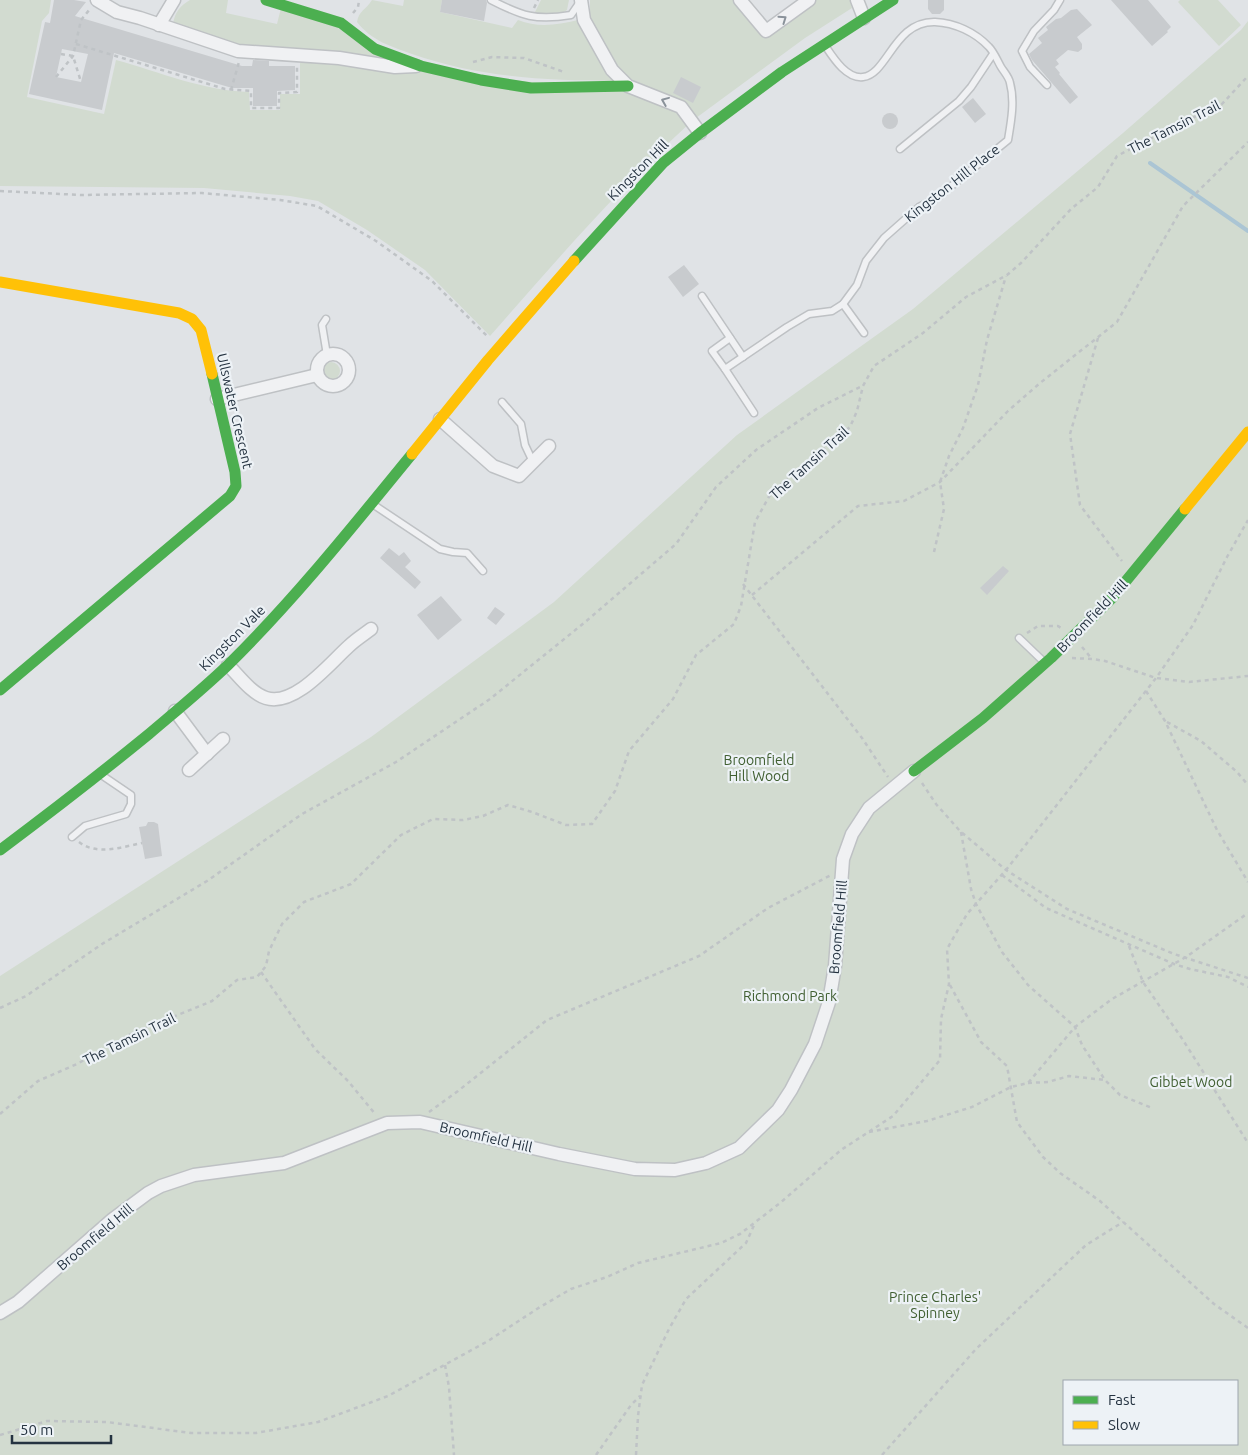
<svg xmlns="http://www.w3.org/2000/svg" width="1248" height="1455" font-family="Ubuntu,sans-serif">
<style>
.green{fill:#d2dbd0;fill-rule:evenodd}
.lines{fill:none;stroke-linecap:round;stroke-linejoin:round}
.stream{stroke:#abc5d4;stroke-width:4}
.building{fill:#c8cbce;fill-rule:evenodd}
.lane-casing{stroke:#bec1c4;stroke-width:9}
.street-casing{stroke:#bec1c4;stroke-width:15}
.path{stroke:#bfc3c6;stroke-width:2.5;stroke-dasharray:4 4;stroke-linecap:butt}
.lane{stroke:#f0f1f3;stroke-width:6}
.street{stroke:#f0f1f3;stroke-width:12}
.fast{stroke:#4caf50;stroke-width:11}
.slow{stroke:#ffc107;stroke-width:11}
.oneway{stroke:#8a929a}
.labels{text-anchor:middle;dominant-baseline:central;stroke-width:4.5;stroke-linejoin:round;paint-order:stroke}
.street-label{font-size:14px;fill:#253341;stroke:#edf2f6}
.park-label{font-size:14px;fill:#405f31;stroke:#edf2f6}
</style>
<rect width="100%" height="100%" fill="#e0e3e6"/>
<g class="green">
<path d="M0 0H51L49 13 42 21 27 97 104 114 116 60C160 72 204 91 249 92L250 110H280V94H300V63H336L624 91 678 110 690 123C618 189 554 263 490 336L425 270 367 230 318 201 290 196 204 188 0 186Z"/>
<path d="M190 0H228L226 13 277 24 281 8 337 27 391 60 243 48 173 24C175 12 180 6 190 0Z"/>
<path d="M372 0 403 6 404 0H442L440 12 512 28 518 20C538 28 557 25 578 20L616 81C546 81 478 77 412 54 390 46 372 41 357 22 359 10 366 10 372 0Z"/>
<path d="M541 0H569L567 10C559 16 545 16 535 12Z"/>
<polygon points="590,0 733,0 763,35 814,0 850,0 852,8 805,38 696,118 673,98 639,84 625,75 613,63 590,19"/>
<polygon points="1180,0 1218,0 1241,25 1219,46 1178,2"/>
<path d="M1248 21V1455H0V976L371 737 554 602 737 435 913 309 1123 133 1241 30ZM1064 1381H1237V1444H1064Z"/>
<circle cx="331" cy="371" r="9"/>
</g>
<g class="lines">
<polyline class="stream" points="1150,163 1248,231"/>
</g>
<g class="building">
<path d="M54 0H74L86 2 75 16 242 66H252L253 60 269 61V66H295V90L277 91V106H253V88H232L114 53 102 110 29 94 45 22 50 23ZM62 49 88 54 81 82 56 77Z"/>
<polygon points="442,0 486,0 487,3 484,21 440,12"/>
<polygon points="928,0 944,0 944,10 940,14 932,14 928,9"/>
<polygon points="1111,0 1148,0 1171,27 1167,31 1168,32 1152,46"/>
<polygon points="1077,9 1092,25 1077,37 1082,44 1082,49 1078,52 1068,50 1056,60 1059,64 1055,67 1060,73 1059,74 1078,97 1070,104 1032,60 1029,54 1042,43 1038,38 1048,30 1046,27 1056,19 1061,18 1071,10"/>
<polygon points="681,77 701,87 693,103 673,93"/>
<polygon points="973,98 986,114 975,123 962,107"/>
<circle cx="890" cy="121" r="8"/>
<polygon points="684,265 699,284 683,297 668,277"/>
<polygon points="389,548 399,556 404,552 411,561 405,567 421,582 415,589 380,558"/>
<polygon points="1003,566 1009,571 987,595 980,588"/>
<polygon points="441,596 462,620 438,640 417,615"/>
<polygon points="495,607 505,614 496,625 487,618"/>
<polygon points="148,822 154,822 158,824 162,856 145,859 139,827 146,826"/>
</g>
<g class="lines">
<g class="lane-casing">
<g id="lane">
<path d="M491 0C522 16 536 21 571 15L580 2"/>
<polyline points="1047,85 1030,67 1022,51 1034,31 1054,10 1060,0"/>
<polyline points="900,149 959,101 971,87 993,54"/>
<polyline points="702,296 743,357"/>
<polyline points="843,304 864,333"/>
<polyline points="326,319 322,325 327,355"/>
<path d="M730 338 712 351 725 369 787 327 809 314 832 311 843 304 857 285 866 261 884 238 919 207 938 197 1008 140C1011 122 1015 101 1010 83 1009 77 1004 72 1001 67 997 60 994 52 989 47 975 32 955 23 935 22 894 21 888 74 863 77 847 79 834 59 826 47"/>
<polyline points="725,369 754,413"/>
<polyline points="502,402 521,424 525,445 533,462"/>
<polyline points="374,505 440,549 453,552 467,553 483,571"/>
<polyline points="1019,638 1044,662"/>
<polyline points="72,837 85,826 126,814 131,804 131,795 103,776"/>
</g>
</g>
<g class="street-casing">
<g id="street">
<polyline points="97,0 117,12 140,18 238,51 339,58 395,67 416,66"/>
<polyline points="581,0 584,20 612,70 628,86 681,107 700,133"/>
<polyline points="740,0 766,31 809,0"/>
<polyline points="857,0 864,18"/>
<polyline points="159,25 174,0"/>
<circle cx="333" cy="370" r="16"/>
<polyline points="217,399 317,375"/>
<polyline points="440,419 493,466 519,476 549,446"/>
<path d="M228 665C239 676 251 693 266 698 295 707 330 663 349 646 355 640 363 635 371 629"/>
<polyline points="175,711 207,754"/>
<polyline points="189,770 223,739"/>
<polyline points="0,1313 18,1302 113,1219 148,1193 161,1186 194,1175 284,1163 387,1123 420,1122 559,1154 635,1169 675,1170 706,1163 739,1148 778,1110 791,1090 815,1044 829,1002 835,966 843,859 852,834 869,808 914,771"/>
</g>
</g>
<g class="path">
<polyline points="534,8 538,0"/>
<polyline points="353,13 358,7 359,1"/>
<polyline points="76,44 225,89 251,91 251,108 279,108 279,93 297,92 297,67"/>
<polyline points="61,54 73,56 81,82"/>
<polyline points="473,62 492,57 524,58 564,72"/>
<polyline points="56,77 73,56 81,20 90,9"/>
<polyline points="231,90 239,62"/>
<polyline points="0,191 81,195 202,193 280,200 317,206 376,241 432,281 487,336"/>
<polyline points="1098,338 1070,434 1080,505 1122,561"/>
<polyline points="934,552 944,509 940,482 949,456 963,428 978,385 987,340 1006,276"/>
<polyline points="743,584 862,738 888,777"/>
<polyline points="752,595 858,506 904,501 940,482 1008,411 1040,383 1117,322 1183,206 1248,142"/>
<polyline points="1027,633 1038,626 1058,626 1061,628"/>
<polyline points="1082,647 1092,659"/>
<polyline points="1072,658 1092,659 1105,661 1156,678 1189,682 1248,676"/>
<polyline points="1146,691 1165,721 1217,830 1248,882"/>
<polyline points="1167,722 1201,741 1237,772 1248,785"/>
<polyline points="922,783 936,804 960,831 1006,870 1067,909 1174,954 1248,978"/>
<polyline points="961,832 971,889 976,904 1002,952 1028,985 1075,1027 1082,1045 1105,1080 1120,1095 1152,1108"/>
<path d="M79 842C97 856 122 847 142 843"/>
<polyline points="1002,875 1046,908 1174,964 1190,969 1228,977 1248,987"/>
<polyline points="1129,946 1143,982 1183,1040 1248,1143"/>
<polyline points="261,972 315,1049 348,1081 376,1115"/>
<polyline points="950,985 981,1042 1007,1066 1017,1122 1043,1157 1060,1173 1100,1201 1214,1304 1248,1328"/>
<polyline points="0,1008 26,996 102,944 207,881 302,814 396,762 490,699 584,623 676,544 716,487 756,450 818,408 862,386"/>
<polyline points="1028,1083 1048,1082 1069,1076 1105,1080"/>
<polyline points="429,1112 458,1091 547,1020 699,956 768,908 831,875"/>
<polyline points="0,1114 38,1081 77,1064 129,1035 212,1001 237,980 257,977 266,966 269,951 282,924 304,902 351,884 401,835 433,819 463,820 483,816 508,805 532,812 566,825 592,824 615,791 629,751 673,699 696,655 734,624 741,606 755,522 771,493 850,427 857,411 863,386 874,366 923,333 966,297 1007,275 1021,263 1071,209 1098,187 1117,156 1173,127 1222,104 1248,76"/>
<polyline points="869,1132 927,1121 972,1107 1011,1087 1028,1083 1075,1027 1112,999 1186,957 1248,913"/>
<polyline points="445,1365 449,1387 454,1455"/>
<polyline points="0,1435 47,1421 107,1422 191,1433 256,1433 318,1422 388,1396 488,1341 540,1307 571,1289 607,1277 638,1263 721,1243 740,1234 780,1203 841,1150 893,1116 940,1060 941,1019 949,984 947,949 967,914 1006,870 1156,678 1193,625 1227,557 1248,520"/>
<polyline points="596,1455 631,1405 640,1396"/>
<polyline points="636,1455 638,1416 642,1385 669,1329 686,1299 746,1243 755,1223"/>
<polyline points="882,1455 976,1349 1086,1245 1123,1222"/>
</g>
<use href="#lane" class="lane"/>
<use href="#street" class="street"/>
<g class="fast">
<polyline points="266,0 341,23 375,49 421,66 481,80 531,88 628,86"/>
<polyline points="574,261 663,163 700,133 782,72 893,0"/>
<polyline points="0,690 230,496 236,486 235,472 212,374"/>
<polyline points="914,771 983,718 1051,658 1112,598 1185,509"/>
<path d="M0 850C51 812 100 774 149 734 176 711 203 689 228 665 295 599 353 526 412 454"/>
</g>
<g class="slow">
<polyline points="0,282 179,313 192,319 201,330 212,374"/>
<polyline points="412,454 488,360 574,261"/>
<polyline points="1185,509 1248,432"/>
</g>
</g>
<defs><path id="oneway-chevron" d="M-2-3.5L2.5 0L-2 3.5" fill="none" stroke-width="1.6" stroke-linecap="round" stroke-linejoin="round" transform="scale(1.25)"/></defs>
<g class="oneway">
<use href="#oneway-chevron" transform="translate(783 19) rotate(-35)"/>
<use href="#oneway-chevron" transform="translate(665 101) rotate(-158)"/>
</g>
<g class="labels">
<g class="street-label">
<text transform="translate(1174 127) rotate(-27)">The Tamsin Trail</text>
<text transform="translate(638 170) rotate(-45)">Kingston Hill</text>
<text transform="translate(952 183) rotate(-38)">Kingston Hill Place</text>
<text transform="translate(235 411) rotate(77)">Ullswater Crescent</text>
<text transform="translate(809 463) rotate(-42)">The Tamsin Trail</text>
<text transform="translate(1092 616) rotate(-46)">Broomfield Hill</text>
<text transform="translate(232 638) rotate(-45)">Kingston Vale</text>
<text transform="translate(838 927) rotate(-85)">Broomfield Hill</text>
<text transform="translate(129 1039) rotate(-26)">The Tamsin Trail</text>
<text transform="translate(486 1137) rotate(13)">Broomfield Hill</text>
<text transform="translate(95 1237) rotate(-40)">Broomfield Hill</text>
</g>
<g class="park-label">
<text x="759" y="760">Broomfield<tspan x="759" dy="16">Hill Wood</tspan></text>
<text x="790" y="996">Richmond Park</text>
<text x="1191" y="1082">Gibbet Wood</text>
<text x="935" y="1297">Prince Charles'<tspan x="935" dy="16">Spinney</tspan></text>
</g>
</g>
<rect x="1063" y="1380" width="175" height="65" fill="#edf2f6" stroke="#9da6ae"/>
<rect x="1073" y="1396" width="25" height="8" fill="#4caf50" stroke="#9da6ae"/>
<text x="1108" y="1405" font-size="15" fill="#253341">Fast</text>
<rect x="1073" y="1421" width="25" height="8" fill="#ffc107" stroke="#9da6ae"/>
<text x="1108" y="1430" font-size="15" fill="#253341">Slow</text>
<path d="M12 1435v8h99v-8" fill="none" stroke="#253341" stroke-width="2.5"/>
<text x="20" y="1435" font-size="15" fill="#253341" stroke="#edf2f6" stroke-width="4" paint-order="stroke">50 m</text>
</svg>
